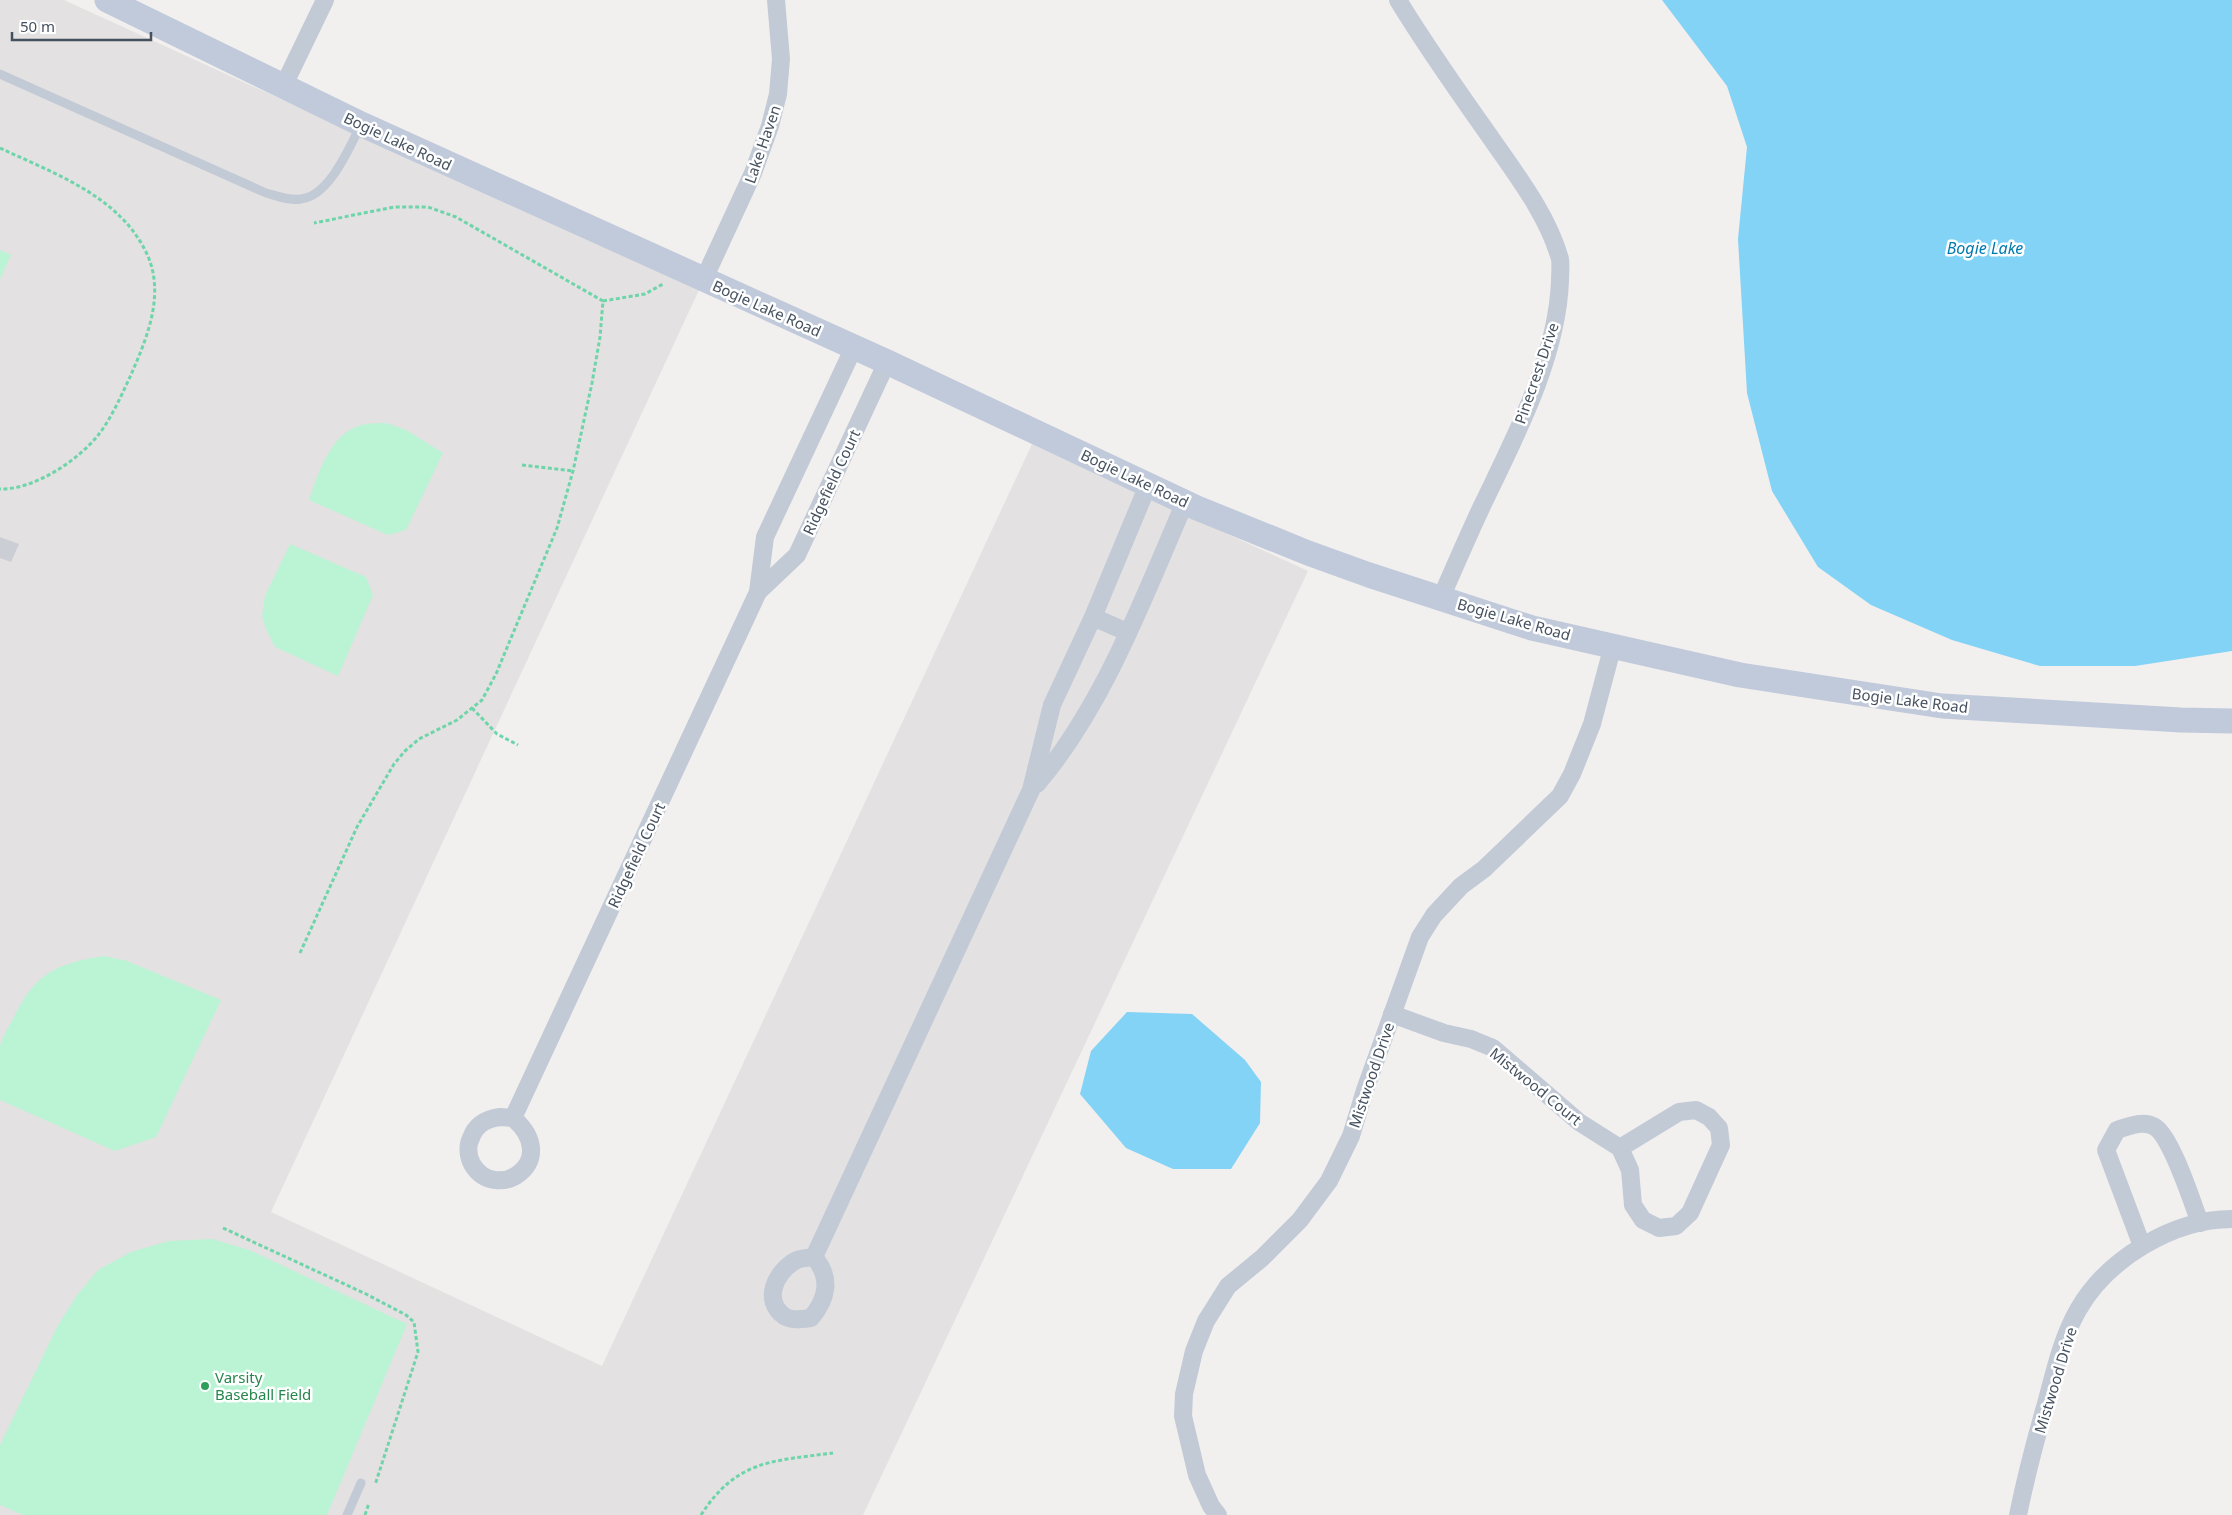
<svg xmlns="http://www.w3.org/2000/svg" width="2232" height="1515" font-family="'Noto Sans',sans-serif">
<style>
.education{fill:#e3e1e1}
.green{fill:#baf4d5}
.water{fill:#82d3f5}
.building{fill:#cbced5}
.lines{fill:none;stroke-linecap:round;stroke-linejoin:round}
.path{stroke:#6ed5ab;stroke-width:3;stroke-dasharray:4 2.5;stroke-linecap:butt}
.service{stroke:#c2cad6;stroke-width:9}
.minor{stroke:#c2cad6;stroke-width:18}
.secondary{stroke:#c0cada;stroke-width:25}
.leisure-dot{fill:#2e9e5b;stroke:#fff;stroke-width:2}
.labels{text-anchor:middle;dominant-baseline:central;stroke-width:5;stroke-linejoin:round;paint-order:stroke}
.street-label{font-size:15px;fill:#45515f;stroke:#fff}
.leisure-label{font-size:15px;fill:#27864d;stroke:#fff;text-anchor:start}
.water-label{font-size:16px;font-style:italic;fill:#017baf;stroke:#fff}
</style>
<rect width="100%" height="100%" fill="#f2efef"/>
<polygon class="education" points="0,0 64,0 699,290 271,1212 602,1366 1032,444 1308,571 863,1515 0,1515"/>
<g class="green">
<polygon points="0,250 11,255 0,279"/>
<path d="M386 423 406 430 443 453 406 530 388 535 309 500C319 472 331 429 367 424 373 423 380 423 386 423Z"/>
<polygon points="290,544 366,577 373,595 338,676 275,647 266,629 262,616 265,596"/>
<path d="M104 956 127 961 221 1000 156 1137 115 1151 0 1100C0 1084 0 1060 0 1046 2 1037 8 1029 12 1021 34 974 54 964 104 956Z"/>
<polygon points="212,1239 249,1250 407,1324 327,1515 23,1515 0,1505 0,1445 57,1327 77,1295 98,1270 131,1252 169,1241"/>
</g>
<g class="water">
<polygon points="1662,0 2232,0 2232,651 2135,666 2040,666 1952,640 1871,605 1818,567 1772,491 1747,393 1738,239 1747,147 1727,86"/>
<polygon points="1127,1012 1192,1014 1245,1060 1261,1082 1260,1123 1231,1169 1173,1169 1126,1148 1080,1094 1091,1051"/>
</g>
<polygon class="building" points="0,537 19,544 11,562 0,558"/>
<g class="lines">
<g class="path">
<path d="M0 148C53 173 117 195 145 250 167 292 147 338 130 377 121 396 112 417 99 434 79 460 34 490 0 489"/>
<polyline points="603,301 645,294 663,284"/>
<polyline points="522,465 573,471"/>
<polyline points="472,708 497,734 518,745"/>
<polyline points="300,953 357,827 394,764 405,751 419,739 457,720 482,700 496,674 557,528 573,471 592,383 600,337 603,301 456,217 428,207 394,207 314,223"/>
<polyline points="223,1228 366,1294 406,1315 414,1322 418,1352 375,1485"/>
<polyline points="365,1515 369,1503"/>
<path d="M701 1515C737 1459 774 1461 833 1453"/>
</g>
<g class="service">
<path d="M0 74 266 193C277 196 289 201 301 199 330 196 349 147 361 125"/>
<polyline points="347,1515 361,1483"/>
</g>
<g class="minor">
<path d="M1398 0C1427 48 1460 94 1493 141 1518 177 1548 216 1560 259 1561 266 1560 274 1560 281 1557 359 1514 439 1481 508 1467 538 1454 568 1441 598"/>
<polyline points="284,85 325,0"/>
<polyline points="704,279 753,173 770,126 778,94 781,59 776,0"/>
<polyline points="758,592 797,555 887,362"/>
<polyline points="1093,617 1127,632"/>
<path d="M1037 784C1104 705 1144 597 1185 502"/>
<polyline points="1392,1014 1444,1033 1471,1039 1493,1048 1579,1122 1620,1148 1630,1170 1633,1205 1643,1220 1659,1228 1676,1226 1690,1213 1721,1145 1719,1128 1709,1117 1696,1110 1679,1112 1620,1148"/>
<path d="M500 1117 513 1118C563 1161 496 1205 472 1164 468 1156 467 1146 471 1138 476 1124 486 1119 500 1117Z"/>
<polyline points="513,1118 758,592 765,537 854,347"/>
<path d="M2142 1246 2106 1150 2117 1130C2129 1126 2143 1120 2155 1127 2172 1138 2192 1202 2200 1223"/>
<path d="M814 1257C832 1278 827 1299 811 1318 803 1319 791 1321 784 1316 762 1300 776 1272 795 1261 800 1258 808 1258 814 1257L1031 790 1052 705 1093 617 1148 485"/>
<polyline points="1218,1515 1211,1506 1197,1475 1183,1416 1184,1394 1194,1351 1206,1321 1228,1286 1262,1258 1300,1220 1329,1181 1351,1136 1365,1090 1420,937 1434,915 1461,886 1484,869 1560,796 1572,774 1592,724 1613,645"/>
<path d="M2018 1515C2026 1476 2036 1438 2047 1400 2055 1370 2062 1338 2078 1310 2107 1259 2173 1219 2232 1219"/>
</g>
<polyline class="secondary" points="107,0 361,124 887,362 1197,508 1308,553 1369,575 1532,628 1740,675 1942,706 2181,720 2232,721"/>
</g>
<circle class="leisure-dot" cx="205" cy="1386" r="5"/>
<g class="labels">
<g class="street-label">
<text transform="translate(398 141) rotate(25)">Bogie Lake Road</text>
<text transform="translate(762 144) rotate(-71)">Lake Haven</text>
<text transform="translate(767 308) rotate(24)">Bogie Lake Road</text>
<text transform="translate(1536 373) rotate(-71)">Pinecrest Drive</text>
<text transform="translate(1135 478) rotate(25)">Bogie Lake Road</text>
<text transform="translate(831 482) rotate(-65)">Ridgefield Court</text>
<text transform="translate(1514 619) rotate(16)">Bogie Lake Road</text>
<text transform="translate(1910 700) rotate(7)">Bogie Lake Road</text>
<text transform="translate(636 855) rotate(-65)">Ridgefield Court</text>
<text transform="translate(1371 1075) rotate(-71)">Mistwood Drive</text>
<text transform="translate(1536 1086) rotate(39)">Mistwood Court</text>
<text transform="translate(2055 1380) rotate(-73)">Mistwood Drive</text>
</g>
<g class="leisure-label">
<text x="215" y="1377">Varsity<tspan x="215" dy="17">Baseball Field</tspan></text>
</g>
<g class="water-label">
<text x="1985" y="248">Bogie Lake</text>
</g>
</g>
<path d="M12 32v8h139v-8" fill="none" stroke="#45515f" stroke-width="2.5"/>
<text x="20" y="32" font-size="15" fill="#45515f" stroke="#ffffff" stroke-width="4" paint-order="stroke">50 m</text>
</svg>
